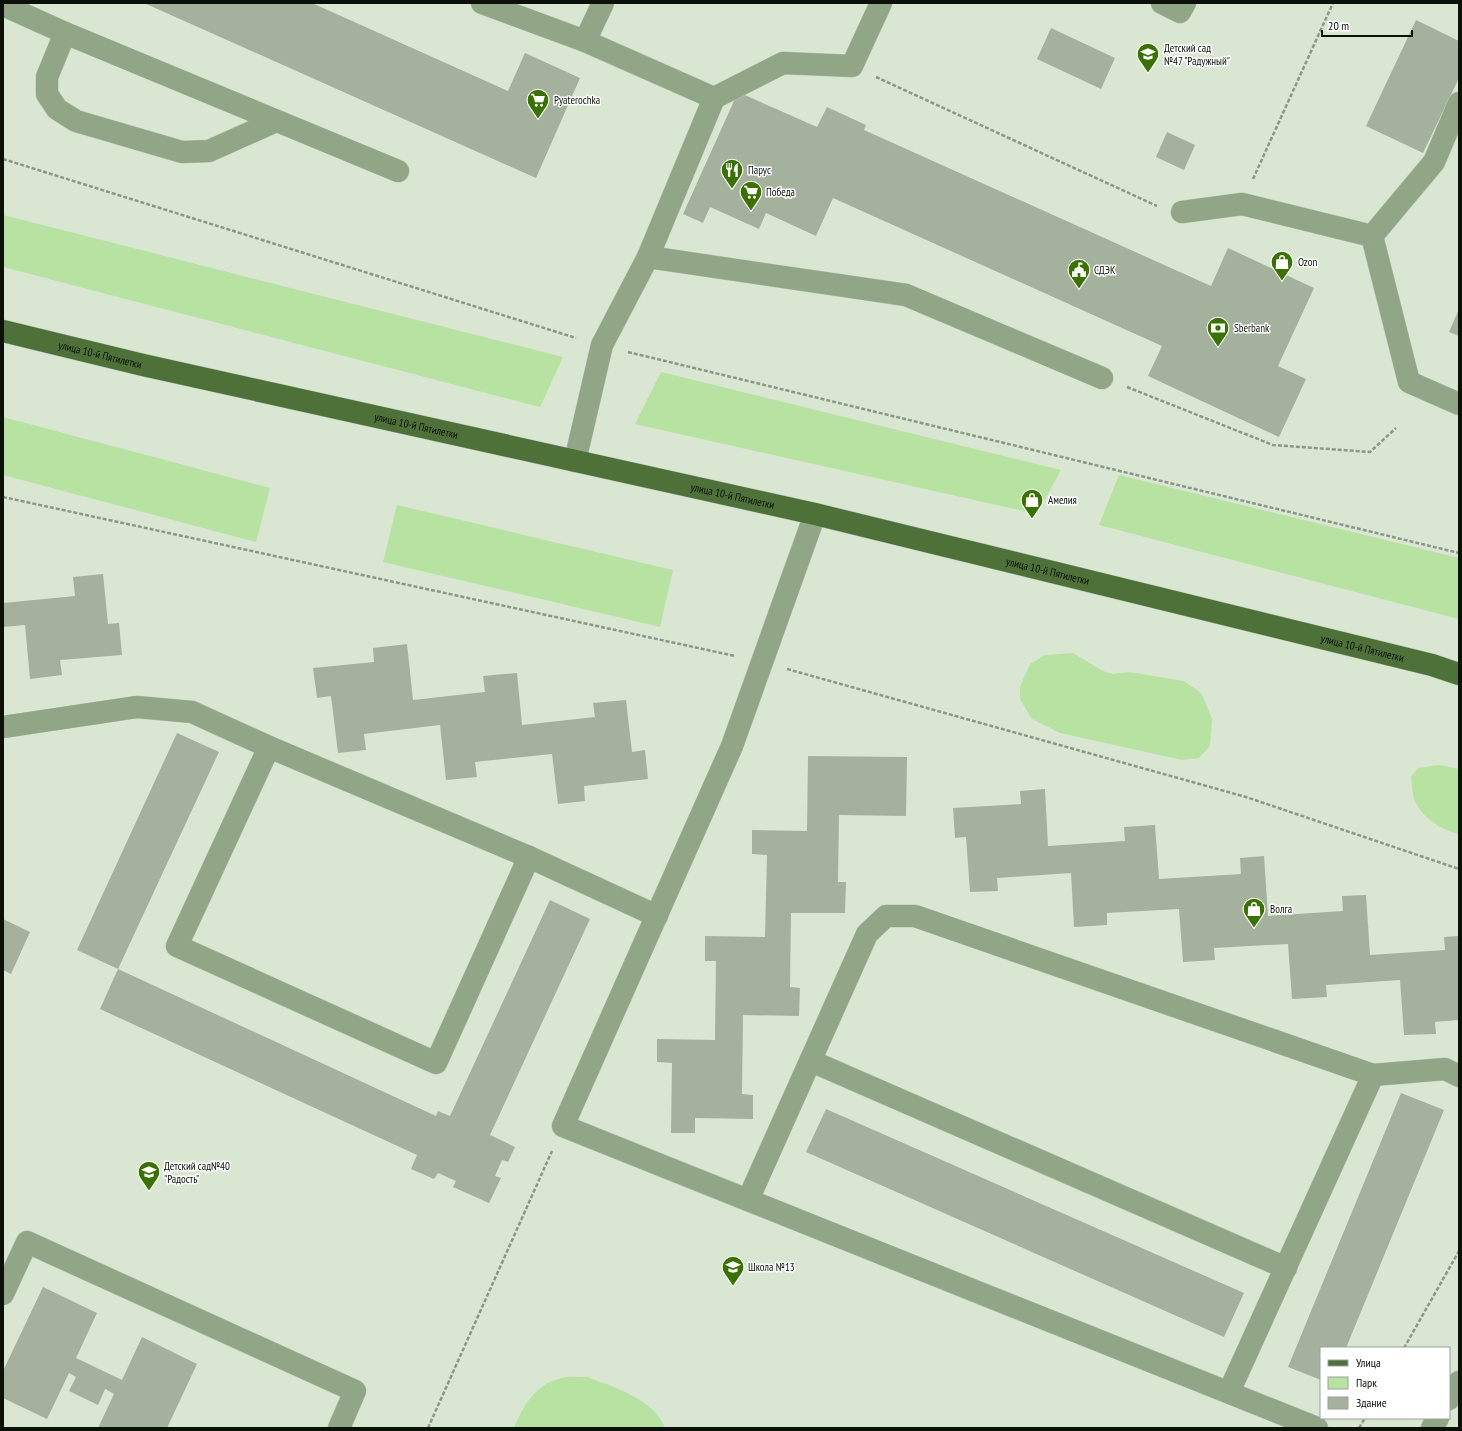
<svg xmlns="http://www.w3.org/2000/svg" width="1462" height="1431" font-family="'PT Sans Narrow',sans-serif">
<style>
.green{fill:#b7e2a1}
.building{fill:#a4b19d}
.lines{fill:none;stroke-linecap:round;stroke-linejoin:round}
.minor-casing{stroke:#b8c5b2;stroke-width:23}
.major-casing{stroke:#b8c5b2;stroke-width:23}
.path{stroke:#8c9787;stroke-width:2.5;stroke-dasharray:4 2;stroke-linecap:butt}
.minor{stroke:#91a587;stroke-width:22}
.major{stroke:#4d7139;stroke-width:22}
.labels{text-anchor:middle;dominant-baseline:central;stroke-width:3;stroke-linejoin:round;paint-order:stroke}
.poi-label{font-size:11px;fill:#0b1009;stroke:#fff;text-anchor:start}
.street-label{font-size:11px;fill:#0b1009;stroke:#fff}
</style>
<rect width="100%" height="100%" fill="#d9e7d2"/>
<g class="green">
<polygon points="3,215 563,357 540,407 3,267"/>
<polygon points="661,372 1061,470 1037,514 635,424"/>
<polygon points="3,417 270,488 256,542 3,475"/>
<polygon points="1119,475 1459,558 1459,619 1099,525"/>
<polygon points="397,505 673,570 660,627 383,562"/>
<polygon points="1073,653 1103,671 1113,674 1129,672 1184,681 1202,694 1212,719 1210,746 1199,758 1182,760 1060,733 1032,719 1020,699 1020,687 1030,664 1045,655"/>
<path d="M1439 765 1459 769V834C1441 830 1421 817 1414 799 1412 792 1412 784 1411 777L1418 768Z"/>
<path d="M587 1377C612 1386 656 1400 665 1428H514C523 1406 536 1383 562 1378 569 1376 579 1377 587 1377Z"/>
</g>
<g class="building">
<polygon points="144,3 312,3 508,91 525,53 580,78 536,178"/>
<polygon points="1416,20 1459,41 1459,78 1423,153 1366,126"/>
<polygon points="1051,28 1115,58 1101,89 1037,59"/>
<polygon points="738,92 817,127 827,107 866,125 864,130 1211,286 1228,248 1314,288 1278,366 1306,379 1279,437 1148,376 1162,346 833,198 816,236 766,213 759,229 710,207 703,223 683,214"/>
<polygon points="1167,132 1195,145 1184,170 1156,157"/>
<polygon points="1459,309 1459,336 1449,332"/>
<polygon points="103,574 108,624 119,623 122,655 60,660 62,675 30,679 25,625 3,627 3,603 75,596 73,577"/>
<polygon points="407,644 413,700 485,692 483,676 517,673 522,725 595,717 593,703 626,700 632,752 645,750 648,779 584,786 585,801 558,804 552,754 475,762 477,777 446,780 440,725 364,734 366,750 338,753 331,696 317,698 313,668 374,662 373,648"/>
<polygon points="177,733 219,752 118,969 436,1116 438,1111 450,1116 550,900 590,919 490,1135 515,1147 508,1162 502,1160 495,1176 501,1178 489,1203 453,1187 456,1181 438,1173 434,1179 411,1169 417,1155 100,1009 118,969 77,950"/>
<polygon points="808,756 907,757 906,816 839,815 838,882 846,882 845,913 791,913 790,987 800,988 799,1016 743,1015 742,1094 753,1095 753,1119 695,1118 695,1133 671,1133 672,1063 657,1062 657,1039 715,1040 716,961 705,961 705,936 765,937 767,855 752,854 752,830 807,831"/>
<polygon points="1045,789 1048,846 1125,841 1124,827 1155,825 1159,879 1241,874 1240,858 1264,856 1268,916 1343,911 1342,896 1366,895 1370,955 1445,950 1444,937 1459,936 1459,1020 1435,1022 1436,1034 1404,1035 1400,980 1326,985 1327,997 1292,999 1288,944 1214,948 1215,960 1183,962 1179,909 1107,913 1107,925 1074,927 1071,873 997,878 998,891 970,892 966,837 955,838 953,808 1021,804 1020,791"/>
<polygon points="3,919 30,932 11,974 3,970"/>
<polygon points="1401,1093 1444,1110 1346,1348 1321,1348 1321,1380 1288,1367"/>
<polygon points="826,1109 1244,1293 1224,1337 806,1152"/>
<polygon points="43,1287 97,1313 76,1358 122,1380 142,1337 197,1364 167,1428 98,1428 114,1394 105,1389 98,1405 69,1391 76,1377 69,1373 47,1419 3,1398 3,1371"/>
</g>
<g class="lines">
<g class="minor-casing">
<g id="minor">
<polyline points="482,3 585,41"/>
<polyline points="1162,3 1180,12 1185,3"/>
<polyline points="3,5 65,33 398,171"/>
<polyline points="65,33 47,77 47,94 57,109 76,121 182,152 209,151 276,121"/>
<polyline points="714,98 783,63 852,66 881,3"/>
<polyline points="1459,103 1434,162 1372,236 1409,382 1459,404"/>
<polyline points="1182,212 1242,204 1372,236"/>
<polyline points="648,257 906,295 1102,378"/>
<polyline points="575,461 602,345 648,257 714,98 585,41 603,3"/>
<polyline points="815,514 732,746 563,1126 1317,1428"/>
<polyline points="3,727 137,707 192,712 269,747 529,857"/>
<polyline points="269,747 177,946 436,1063 529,857 657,916"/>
<polyline points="811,1061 1286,1268"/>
<polyline points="748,1200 867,934 886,916 915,916 1373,1075 1445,1069 1459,1076"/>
<polyline points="3,1294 27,1242 355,1391 339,1428"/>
<polyline points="1229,1392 1373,1075"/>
<polyline points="1449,1399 1459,1382"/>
<polyline points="1432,1428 1438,1418"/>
</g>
</g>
<g class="major-casing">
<g id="major">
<path id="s1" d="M3 331 143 365 815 514 1432 665 1459 674"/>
</g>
</g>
<g class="path">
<polyline points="876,77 1157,206"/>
<polyline points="3,159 576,338"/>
<polyline points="1253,179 1333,3"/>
<polyline points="628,352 1459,553"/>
<polyline points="1127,387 1273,445 1370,452 1396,428"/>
<polyline points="3,497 735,656"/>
<polyline points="787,669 1246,797 1459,869"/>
<polyline points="1404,1348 1459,1251"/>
<polyline points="428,1428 552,1151"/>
<polyline points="1359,1428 1365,1418"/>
</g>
<use href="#minor" class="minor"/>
<use href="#major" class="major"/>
</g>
<defs>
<g id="school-pin" transform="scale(1.15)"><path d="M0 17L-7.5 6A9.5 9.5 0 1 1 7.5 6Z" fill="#397201" stroke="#fff"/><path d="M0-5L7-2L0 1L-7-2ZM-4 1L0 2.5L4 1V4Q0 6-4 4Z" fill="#fff"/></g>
<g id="supermarket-pin" transform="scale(1.15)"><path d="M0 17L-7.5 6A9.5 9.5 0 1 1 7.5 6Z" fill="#397201" stroke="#fff"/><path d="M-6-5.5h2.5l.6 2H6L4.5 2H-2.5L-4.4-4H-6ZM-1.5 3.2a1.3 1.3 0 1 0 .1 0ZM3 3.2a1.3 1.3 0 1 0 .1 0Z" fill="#fff"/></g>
<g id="restaurant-pin" transform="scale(1.15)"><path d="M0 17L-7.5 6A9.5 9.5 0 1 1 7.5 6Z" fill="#397201" stroke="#fff"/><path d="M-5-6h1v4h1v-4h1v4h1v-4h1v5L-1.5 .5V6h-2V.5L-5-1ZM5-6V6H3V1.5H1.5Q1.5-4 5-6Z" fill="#fff"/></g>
<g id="shop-pin" transform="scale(1.15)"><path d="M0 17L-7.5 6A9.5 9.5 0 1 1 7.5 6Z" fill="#397201" stroke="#fff"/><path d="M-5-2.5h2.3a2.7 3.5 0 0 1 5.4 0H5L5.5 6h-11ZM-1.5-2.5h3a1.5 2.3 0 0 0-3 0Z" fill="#fff"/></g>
<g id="civic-pin" transform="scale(1.15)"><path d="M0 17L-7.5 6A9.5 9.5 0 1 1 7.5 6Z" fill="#397201" stroke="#fff"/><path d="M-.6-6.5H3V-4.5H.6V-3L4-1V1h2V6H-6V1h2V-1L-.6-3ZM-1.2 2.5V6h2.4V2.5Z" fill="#fff"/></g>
<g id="bank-pin" transform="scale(1.15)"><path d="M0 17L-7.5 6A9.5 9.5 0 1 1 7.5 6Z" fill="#397201" stroke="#fff"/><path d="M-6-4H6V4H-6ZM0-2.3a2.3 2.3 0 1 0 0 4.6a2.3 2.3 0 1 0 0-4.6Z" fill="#fff"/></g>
</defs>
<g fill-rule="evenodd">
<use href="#school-pin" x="1148" y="54"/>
<use href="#supermarket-pin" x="538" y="100"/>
<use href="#restaurant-pin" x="732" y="170"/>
<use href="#supermarket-pin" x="751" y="192"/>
<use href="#shop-pin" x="1282" y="262"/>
<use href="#civic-pin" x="1079" y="270"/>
<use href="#bank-pin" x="1218" y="328"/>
<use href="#shop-pin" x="1032" y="500"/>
<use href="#shop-pin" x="1254" y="909"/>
<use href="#school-pin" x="149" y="1172"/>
<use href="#school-pin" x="733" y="1267"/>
</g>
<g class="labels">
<g class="poi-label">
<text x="1164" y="48">Детский сад<tspan x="1164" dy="13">№47 "Радужный"</tspan></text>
<text x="554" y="100">Pyaterochka</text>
<text x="748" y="170">Парус</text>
<text x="766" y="192">Победа</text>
<text x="1298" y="262">Ozon</text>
<text x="1094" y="270">СДЭК</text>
<text x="1234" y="328">Sberbank</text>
<text x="1048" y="500">Амелия</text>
<text x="1270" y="909">Волга</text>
<text x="164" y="1166">Детский сад№40<tspan x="164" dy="13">"Радость"</tspan></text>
<text x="748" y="1267">Школа №13</text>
</g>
<g class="street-label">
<text stroke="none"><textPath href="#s1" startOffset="100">улица 10-й Пятилетки</textPath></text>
<text stroke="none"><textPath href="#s1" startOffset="424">улица 10-й Пятилетки</textPath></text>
<text stroke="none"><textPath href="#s1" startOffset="748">улица 10-й Пятилетки</textPath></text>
<text stroke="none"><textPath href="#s1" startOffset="1072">улица 10-й Пятилетки</textPath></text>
<text stroke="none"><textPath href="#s1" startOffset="1396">улица 10-й Пятилетки</textPath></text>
</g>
</g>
<rect width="1462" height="1431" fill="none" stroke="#0b1009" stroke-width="8"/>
<rect x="1320" y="1347" width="130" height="72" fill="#ffffff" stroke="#9d9f9d"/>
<rect x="1328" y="1360" width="20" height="6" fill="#4d7139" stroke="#9d9f9d"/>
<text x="1356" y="1367" font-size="12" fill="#0b1009">Улица</text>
<rect x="1328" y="1377" width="20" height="12" fill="#b7e2a1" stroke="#9d9f9d"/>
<text x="1356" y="1387" font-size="12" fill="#0b1009">Парк</text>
<rect x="1328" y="1397" width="20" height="12" fill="#a4b19d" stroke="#9d9f9d"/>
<text x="1356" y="1407" font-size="12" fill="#0b1009">Здание</text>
<path d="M1322 30v6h90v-6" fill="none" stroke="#0b1009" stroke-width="2"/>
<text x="1328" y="30" font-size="12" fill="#0b1009" stroke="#ffffff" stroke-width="3" paint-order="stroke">20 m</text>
</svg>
